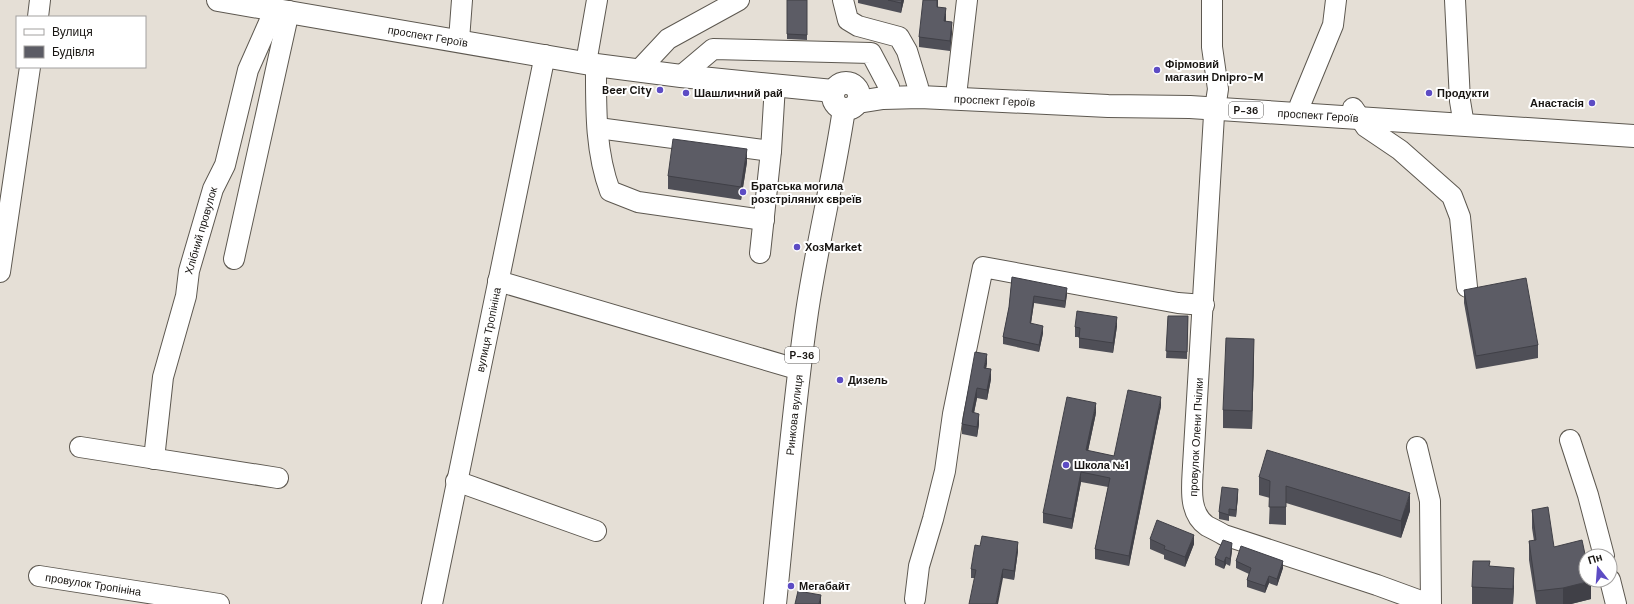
<svg xmlns="http://www.w3.org/2000/svg" width="1634" height="604" font-family="'DM Sans',sans-serif">
<style>
.lines{fill:none;stroke-linecap:round;stroke-linejoin:round}
.minor-casing{stroke:#5d5850;stroke-width:22}
.major-casing{stroke:#5d5850;stroke-width:24}
.minor{stroke:#fff;stroke-width:20}
.major{stroke:#fff;stroke-width:22}
.wall{fill:#4f4f57}
.shaded-wall{fill:#404047}
.building{fill:#5c5c65;stroke:#404047}
.poi-dot{fill:#5d4cc4;stroke:#fff;stroke-width:1.5}
.labels{text-anchor:middle;dominant-baseline:central;stroke-width:4;stroke-linejoin:round;paint-order:stroke}
.shield{fill:#fff;stroke:#5d5b59;stroke-width:1}
.shield-label{font-size:10px;font-weight:bold;fill:#181512}
.street-label{font-size:11px;fill:#181512;stroke:#fff}
.poi-label{font-size:11px;font-weight:bold;fill:#181512;stroke:#fff;text-anchor:start}
</style>
<rect width="100%" height="100%" fill="#e5dfd6"/>
<g class="lines">
<g class="minor-casing">
<g id="minor">
<polyline points="843,0 848,20 858,26 899,37 907,51 918,87"/>
<path d="M1212 0V47L1218 89 1214 115 1193 466C1192 486 1188 513 1207 526 1213 529 1219 532 1224 535L1377 585 1429 604"/>
<polyline points="1455,0 1460,101 1464,125"/>
<polyline points="38,17 40,0"/>
<polyline points="459,40 462,0"/>
<polyline points="586,63 597,0"/>
<path d="M596 65C596 107 595 151 610 191L638 202 764 220"/>
<polyline points="639,70 668,39 739,0"/>
<polyline points="681,76 713,49 871,53 889,87"/>
<polyline points="957,87 967,0"/>
<polyline points="1300,105 1333,25 1336,0"/>
<polyline points="1353,108 1366,127 1400,150 1452,196 1460,217 1467,287"/>
<polyline points="598,128 771,151"/>
<polyline points="760,253 771,151 775,85"/>
<polyline points="234,259 289,11"/>
<polyline points="0,272 30,67"/>
<polyline points="498,281 800,370"/>
<polyline points="1570,440 1588,495 1604,556"/>
<polyline points="80,447 278,478"/>
<polyline points="1417,447 1430,501 1431,604"/>
<path id="s1" d="M154 459 163 377 186 296 189 271 213 189 225 165 248 70 275 9"/>
<polyline points="456,481 596,531"/>
<path id="s2" d="M39 576 219 604"/>
<polyline points="1610,580 1616,604"/>
<polyline points="915,599 919,566 933,519 945,471 953,414 983,267 1178,303 1204,305"/>
<path id="s3" d="M432 604 545 55"/>
</g>
</g>
<g class="major-casing">
<g id="major">
<path id="s4" d="M218 0 596 65 681 76 833 91"/>
<circle cx="846" cy="96" r="13"/>
<path id="s5" d="M858 102 883 98 920 97 1108 106 1190 107 1634 136"/>
<path id="s6" d="M775 604C785 507 793 409 807 312 817 244 834 177 844 109"/>
</g>
</g>
<use href="#minor" class="minor"/>
<use href="#major" class="major"/>
</g>
<g class="wall">
<polygon points="787,0 807,0 807,40 787,39"/>
<polygon points="858,0 904,0 901,13 858,3"/>
<polygon points="938,0 938,7 946,18 946,21 952,32 950,51 919,47 919,37"/>
<polygon points="747,162 741,200 668,189 668,176"/>
<polygon points="1012,277 1067,294 1065,308 1034,303 1031,323 1043,333 1039,352 1003,344 1003,337 1009,307"/>
<polygon points="1464,290 1538,345 1538,358 1476,369 1464,303"/>
<polygon points="1168,316 1188,316 1187,359 1166,358"/>
<polygon points="1117,326 1113,353 1079,348 1079,337 1075,337 1075,327"/>
<polygon points="1254,357 1252,429 1223,428 1223,410"/>
<polygon points="987,364 986,368 991,379 987,400 977,398 974,413 979,424 977,437 962,434 962,424"/>
<polygon points="1161,406 1129,566 1095,559 1095,549 1108,487 1081,482 1072,529 1043,523 1043,513 1096,413 1088,451 1114,456"/>
<polygon points="1259,477 1410,511 1401,538 1286,503 1286,525 1269,524 1270,498 1259,495"/>
<polygon points="1238,496 1236,517 1229,516 1229,521 1219,519 1219,512"/>
<polygon points="1532,510 1554,547 1591,599 1571,604 1536,604 1529,560 1529,541 1534,541 1532,528"/>
<polygon points="1150,539 1194,544 1185,567 1164,559 1164,555 1150,549"/>
<polygon points="1232,550 1230,566 1226,564 1224,569 1215,565 1215,558"/>
<polygon points="1018,551 1014,580 1003,578 971,578 971,569"/>
<polygon points="1236,561 1283,568 1277,586 1269,583 1265,593 1247,587 1247,580 1249,574 1236,568"/>
<polygon points="1490,566 1514,586 1513,604 1472,604 1472,587"/>
</g>
<g class="shaded-wall">
<polygon points="902,0 904,0 901,13 901,3"/>
<polygon points="937,0 938,0 938,2 937,17"/>
<polygon points="946,8 946,18 944,31 944,21"/>
<polygon points="952,22 952,32 950,51 950,41"/>
<polygon points="747,149 747,162 741,200 741,187"/>
<polygon points="1067,288 1067,294 1065,308 1065,301"/>
<polygon points="1034,296 1034,303 1030,330 1030,323"/>
<polygon points="1117,317 1117,326 1113,353 1113,343"/>
<polygon points="1043,326 1043,333 1039,352 1039,345"/>
<polygon points="1254,339 1254,357 1252,429 1252,411"/>
<polygon points="987,354 987,364 984,378 984,368"/>
<polygon points="991,369 991,379 987,400 987,390"/>
<polygon points="977,388 977,398 972,422 972,412"/>
<polygon points="1161,397 1161,406 1129,566 1129,556"/>
<polygon points="1096,403 1096,413 1086,460 1086,450"/>
<polygon points="979,414 979,424 977,437 977,427"/>
<polygon points="1081,472 1081,482 1072,529 1072,519"/>
<polygon points="1238,489 1238,496 1236,517 1236,510"/>
<polygon points="1410,493 1410,511 1401,538 1401,521"/>
<polygon points="1194,535 1194,544 1185,567 1185,557"/>
<polygon points="1018,542 1018,551 1014,580 1014,571"/>
<polygon points="1232,543 1232,550 1230,566 1230,559"/>
<polygon points="1226,557 1226,564 1224,569 1224,562"/>
<polygon points="1283,561 1283,568 1277,586 1277,579"/>
<polygon points="1514,568 1514,586 1513,604 1513,589"/>
<polygon points="1003,569 1003,578 998,604 996,604"/>
<polygon points="1269,576 1269,583 1265,593 1265,586"/>
<polygon points="1591,581 1591,599 1571,604 1563,604 1563,588"/>
<polygon points="821,595 821,604 819,604"/>
</g>
<g class="building">
<polygon points="787,0 807,0 807,35 787,34"/>
<polygon points="888,0 902,0 901,3"/>
<polygon points="923,0 937,0 937,7 946,8 944,21 952,22 950,41 919,37"/>
<polygon points="673,139 747,149 741,187 668,176"/>
<polygon points="1012,277 1067,288 1065,301 1034,296 1030,323 1043,326 1039,345 1003,337 1009,307"/>
<polygon points="1526,278 1538,345 1476,356 1464,290"/>
<polygon points="1077,311 1117,317 1113,343 1079,338 1080,328 1075,327"/>
<polygon points="1168,316 1188,316 1187,352 1166,351"/>
<polygon points="1226,338 1254,339 1252,411 1223,410"/>
<polygon points="975,352 987,354 984,368 991,369 987,390 977,388 972,412 979,414 977,427 962,424"/>
<polygon points="1128,390 1161,397 1129,556 1095,549 1110,478 1081,472 1072,519 1043,513 1067,397 1096,403 1086,450 1114,456"/>
<polygon points="1267,450 1410,493 1401,521 1286,486 1286,507 1269,507 1270,481 1259,477"/>
<polygon points="1222,487 1238,489 1236,510 1229,509 1229,515 1219,512"/>
<polygon points="1548,507 1554,547 1582,540 1586,559 1586,580 1591,580 1591,581 1563,588 1536,591 1529,541 1536,540 1532,510"/>
<polygon points="1157,520 1194,535 1185,557 1164,549 1165,546 1150,539"/>
<polygon points="982,536 1018,542 1014,571 1003,569 996,604 969,604 976,570 971,569 975,545 980,546"/>
<polygon points="1223,540 1232,543 1230,559 1226,557 1224,562 1215,558"/>
<polygon points="1241,546 1283,561 1277,579 1269,576 1265,586 1247,580 1251,568 1236,561"/>
<polygon points="1473,561 1490,561 1489,566 1514,568 1513,589 1472,587"/>
<polygon points="798,591 821,595 819,604 795,604"/>
</g>
<g class="poi-dot">
<circle cx="1157" cy="70" r="4"/>
<circle cx="660" cy="90" r="4"/>
<circle cx="686" cy="93" r="4"/>
<circle cx="1429" cy="93" r="4"/>
<circle cx="1592" cy="103" r="4"/>
<circle cx="743" cy="192" r="4"/>
<circle cx="797" cy="247" r="4"/>
<circle cx="840" cy="380" r="4"/>
<circle cx="1066" cy="465" r="4"/>
<circle cx="791" cy="586" r="4"/>
</g>
<g class="labels">
<g class="shield">
<rect x="1229" y="102" width="34" height="16" rx="3"/>
<rect x="785" y="347" width="34" height="16" rx="3"/>
</g>
<g class="shield-label">
<text x="1246" y="110">Р-36</text>
<text x="802" y="355">Р-36</text>
</g>
<g class="street-label">
<text stroke="none"><textPath href="#s4" startOffset="213">проспект Героїв</textPath></text>
<text stroke="none"><textPath href="#s5" startOffset="137">проспект Героїв</textPath></text>
<text stroke="none"><textPath href="#s5" startOffset="461">проспект Героїв</textPath></text>
<text stroke="none"><textPath href="#s1" startOffset="234">Хлібний провулок</textPath></text>
<text stroke="none"><textPath href="#s3" startOffset="280">вулиця Тропініна</textPath></text>
<text stroke="none"><textPath href="#s6" startOffset="190">Ринкова вулиця</textPath></text>
<text transform="translate(1196 437) rotate(-87)">провулок Олени Пчілки</text>
<text stroke="none"><textPath href="#s2" startOffset="55">провулок Тропініна</textPath></text>
</g>
<g class="poi-label">
<text x="1165" y="64">Фірмовий<tspan x="1165" dy="13">магазин Dnipro-M</tspan></text>
<text x="652" y="90" text-anchor="end">Beer City</text>
<text x="694" y="93">Шашличний рай</text>
<text x="1437" y="93">Продукти</text>
<text x="1584" y="103" text-anchor="end">Анастасія</text>
<text x="751" y="186">Братська могила<tspan x="751" dy="13">розстріляних євреїв</tspan></text>
<text x="805" y="247">ХозMarket</text>
<text x="848" y="380">Дизель</text>
<text x="1074" y="465">Школа №1</text>
<text x="799" y="586">Мегабайт</text>
</g>
</g>
<rect x="16" y="16" width="130" height="52" fill="#ffffff" stroke="#a3a1a0"/>
<rect x="24" y="29" width="20" height="6" fill="#ffffff" stroke="#a3a1a0"/>
<text x="52" y="36" font-size="12" fill="#181512">Вулиця</text>
<rect x="24" y="46" width="20" height="12" fill="#5c5c65" stroke="#a3a1a0"/>
<text x="52" y="56" font-size="12" fill="#181512">Будівля</text>
<g transform="translate(1598 568) rotate(343)"><circle r="19" fill="#ffffff" stroke="#a3a1a0"/>
<path d="M0-3L7 15L0 10L-7 15Z" fill="#5d4cc4"/>
<text y="-6" font-size="11" font-weight="bold" text-anchor="middle" fill="#181512">Пн</text>
</g>
</svg>
